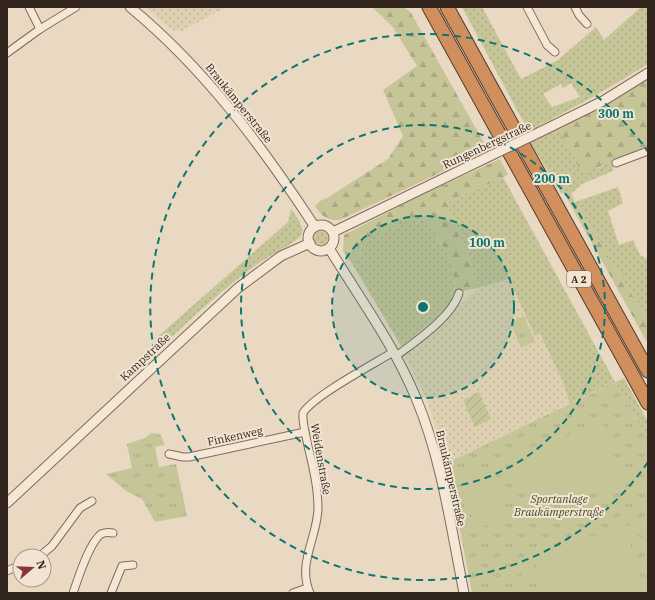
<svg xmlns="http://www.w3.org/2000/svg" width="655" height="600" font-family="'IBM Plex Serif',serif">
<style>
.farmland{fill:url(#farmland-dots)}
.grass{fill:url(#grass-dots);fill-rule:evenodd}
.forest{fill:url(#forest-firs)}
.park{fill:url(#park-tufts)}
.garden{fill:url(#garden-furrows)}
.pitch{fill:#c6c598}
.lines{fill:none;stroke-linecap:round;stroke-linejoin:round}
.minor-casing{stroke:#816b5c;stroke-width:9}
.tertiary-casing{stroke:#816b5c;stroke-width:11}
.motorway-casing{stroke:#4f3b30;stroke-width:15}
.minor{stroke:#f5e7d5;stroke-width:7}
.tertiary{stroke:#f5e7d5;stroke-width:9}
.motorway{stroke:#d08f5c;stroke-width:13}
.tertiary-bridge-casing{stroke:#816b5c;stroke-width:11;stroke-linecap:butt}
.tertiary-bridge{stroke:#f5e7d5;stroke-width:9}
.ring{fill:none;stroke:#0f766e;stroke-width:2;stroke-dasharray:7 5}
.labels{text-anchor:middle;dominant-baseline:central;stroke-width:4;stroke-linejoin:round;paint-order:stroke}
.shield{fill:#f1e4d2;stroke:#6c5f54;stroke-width:1}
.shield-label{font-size:10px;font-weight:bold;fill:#33261e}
.street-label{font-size:11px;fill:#33261e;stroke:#f1e4d2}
.park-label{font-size:11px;font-style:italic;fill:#484d27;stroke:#f1e4d2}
.centre{fill:#0f766e;stroke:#f1e4d2;stroke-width:2}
.ring-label{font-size:12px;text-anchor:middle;font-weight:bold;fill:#0f766e;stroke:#f1e4d2;stroke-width:4;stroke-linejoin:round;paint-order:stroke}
</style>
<defs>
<pattern id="farmland-dots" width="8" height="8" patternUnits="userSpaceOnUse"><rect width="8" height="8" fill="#ded1b1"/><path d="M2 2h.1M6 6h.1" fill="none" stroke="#bfb398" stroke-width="1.8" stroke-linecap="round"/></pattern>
<pattern id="grass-dots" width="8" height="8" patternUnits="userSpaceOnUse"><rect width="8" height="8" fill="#c6c598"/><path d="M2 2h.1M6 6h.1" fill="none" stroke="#aba983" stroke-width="1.8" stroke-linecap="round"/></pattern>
<pattern id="forest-firs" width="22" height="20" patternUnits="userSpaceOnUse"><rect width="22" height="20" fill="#c6c598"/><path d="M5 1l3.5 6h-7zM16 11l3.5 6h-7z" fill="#aba983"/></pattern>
<pattern id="park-tufts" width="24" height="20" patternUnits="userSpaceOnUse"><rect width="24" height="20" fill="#c6c598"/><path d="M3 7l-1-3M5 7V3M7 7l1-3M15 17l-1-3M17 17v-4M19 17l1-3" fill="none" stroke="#aba983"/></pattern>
<pattern id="garden-furrows" width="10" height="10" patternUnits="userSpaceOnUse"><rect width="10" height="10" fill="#c6c598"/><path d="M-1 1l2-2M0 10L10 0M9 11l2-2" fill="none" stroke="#aba983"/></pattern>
</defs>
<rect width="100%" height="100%" fill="#e9d9c3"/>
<g class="farmland">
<polygon points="145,7 226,7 182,31 172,30"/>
<polygon points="509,279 535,336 540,334 562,380 570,403 447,463 427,400 404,354 478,288"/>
</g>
<g class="grass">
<path d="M462 7H482L521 79 558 60 596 27 604 40 641 7H648V64C610 88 571 109 531 130L528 129 518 112ZM571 83 580 97 552 107 543 94 561 84 563 88Z"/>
<polygon points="557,127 598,168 614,160 613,171 582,184 571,194 561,193 530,142"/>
<polygon points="503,177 615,382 624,378 648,422 648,441 615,382 570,403 562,380 540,334 535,336 509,279 478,288 467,252 447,203"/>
<polygon points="618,187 623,203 608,211 619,245 633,240 640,255 648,259 648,321 575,202"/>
<path d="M291 209C295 215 304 225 302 233 301 241 272 254 265 259 226 285 193 317 159 349L155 339 288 222Z"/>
<polygon points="422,213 450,259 455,272 454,293 447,310 401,346 353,265 362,257 359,242"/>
<circle cx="321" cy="238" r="7"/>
</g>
<g class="forest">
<path d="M372 7H404L411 13 488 150 340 220C328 221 321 216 315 206L320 201 327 198 388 159 403 136 383 90 417 66 392 26Z"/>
<polygon points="648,76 648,149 582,173 557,127"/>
<path d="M500 159 508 175 447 203 467 252 478 288 454 293C458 261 438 240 422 214L359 242 362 258 353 265 343 251 344 235 415 198Z"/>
<polygon points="564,193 571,194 575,202 648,321 648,344"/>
</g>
<g class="park">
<polygon points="524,316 535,341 521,348 510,322"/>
<polygon points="615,382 648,441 648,593 472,593 447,463"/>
<polygon points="151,433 160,434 165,445 155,447 159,467 176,464 187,516 155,522 142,499 126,491 106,474 132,468 127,444 145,438"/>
</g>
<polygon class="garden" points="479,392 491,419 475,427 463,400"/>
<g class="pitch">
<polygon points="603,424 622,482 531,512 511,454"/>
<polygon points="492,467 509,518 476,529 459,477"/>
<polygon points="639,522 648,531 648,539 636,533 627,534 646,593 546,593 536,564 527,574 526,593 519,593 523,558"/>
</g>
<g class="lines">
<g class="minor-casing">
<g id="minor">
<polyline points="29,7 40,29"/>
<polyline points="527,7 547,45 555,52"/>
<polyline points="575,7 579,15 587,24"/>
<polyline points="7,53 40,29 76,7"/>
<polyline points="616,163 648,151"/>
<path d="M396 356C416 341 452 317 459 293"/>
<polyline points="169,454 183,457 189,457 305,432"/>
<polyline points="40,556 52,546 80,508 92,501"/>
<polyline points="7,571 20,565"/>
<path d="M73 593C78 579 89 543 101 534 106 532 108 532 113 533"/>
<polyline points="111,593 122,566 133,565"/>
<polyline points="293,593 307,588"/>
<path d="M310 593C297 564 317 538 318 509 318 487 313 467 308 446 306 435 302 423 303 413 313 396 374 364 393 352"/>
</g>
</g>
<g class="tertiary-casing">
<g id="tertiary">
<path d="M130 7C205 69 262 146 315 227"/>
<polyline points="540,132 603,101 648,73"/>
<circle cx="321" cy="238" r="13"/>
<polyline points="333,232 492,155"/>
<path d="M329 248C359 297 394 345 416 398 442 460 451 528 464 593"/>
<polyline points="7,503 238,288 281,256 310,243"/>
</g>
</g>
<g class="motorway-casing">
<g id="motorway">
<polyline points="429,7 648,403"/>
<polyline points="447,7 648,371"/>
</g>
</g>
<use href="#minor" class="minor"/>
<use href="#tertiary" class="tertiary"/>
<use href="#motorway" class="motorway"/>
<g class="tertiary-bridge-casing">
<polyline id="tertiary-bridge" points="492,155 540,132"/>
</g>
<use href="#tertiary-bridge" class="tertiary-bridge"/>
</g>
<circle cx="423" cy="307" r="91" fill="#0f766e" fill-opacity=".12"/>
<g class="ring">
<circle cx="423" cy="307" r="91"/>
<circle cx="423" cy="307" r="182"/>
<path d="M648 462A273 273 0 1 1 648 152"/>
</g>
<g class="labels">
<rect class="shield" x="567" y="271" width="24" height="16" rx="3"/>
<g class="shield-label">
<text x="579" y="279">A 2</text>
</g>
<g class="street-label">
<text transform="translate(239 103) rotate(51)">Braukämperstraße</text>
<text transform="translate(487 145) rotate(-25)">Rungenbergstraße</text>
<text transform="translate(145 357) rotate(-43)">Kampstraße</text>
<text transform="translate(235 436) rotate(-12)">Finkenweg</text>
<text transform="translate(321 459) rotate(80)">Weidenstraße</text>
<text transform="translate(451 478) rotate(77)">Braukämperstraße</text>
</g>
<g class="park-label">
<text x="559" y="499">Sportanlage<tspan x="559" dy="13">Braukämperstraße</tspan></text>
</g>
</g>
<circle cx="423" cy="307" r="6" class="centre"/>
<g class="ring-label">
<text x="616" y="118">300 m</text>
<text x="552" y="183">200 m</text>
<text x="487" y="247">100 m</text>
</g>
<rect width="655" height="600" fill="none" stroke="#33261e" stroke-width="16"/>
<g transform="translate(32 568) rotate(71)"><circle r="19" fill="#f1e4d2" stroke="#a5988a"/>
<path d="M0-3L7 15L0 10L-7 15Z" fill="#8a323d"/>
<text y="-6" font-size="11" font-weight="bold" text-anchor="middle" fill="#33261e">N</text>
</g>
</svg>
